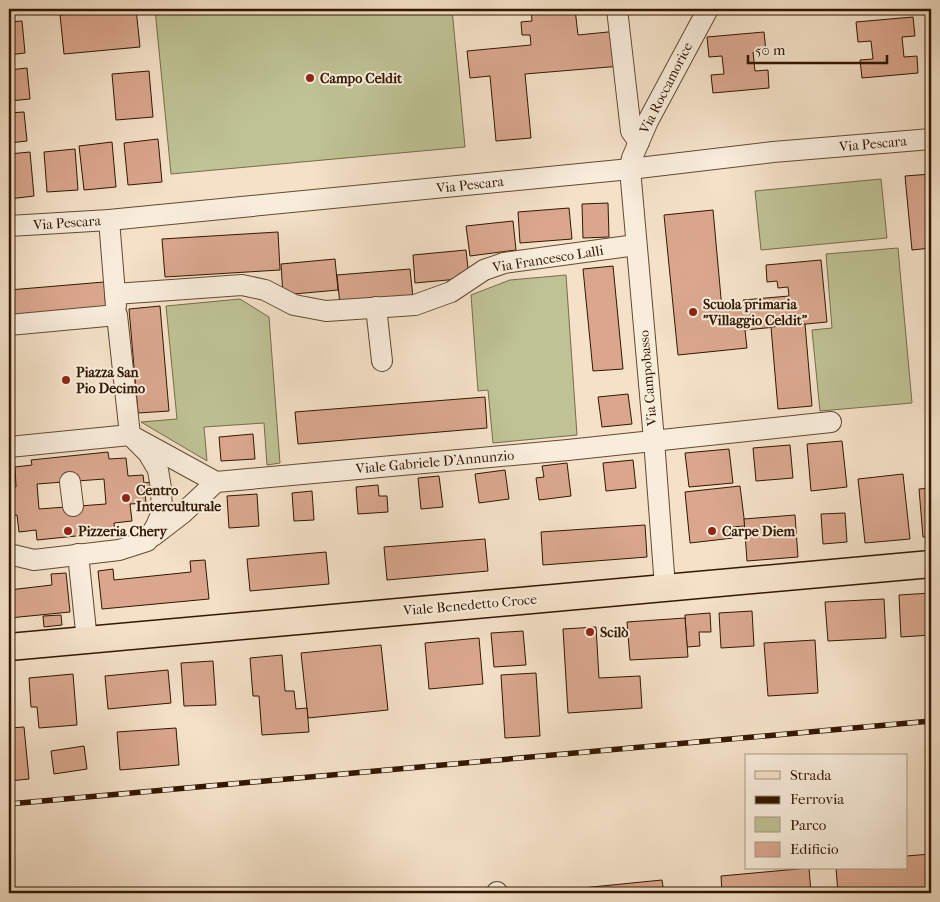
<svg xmlns="http://www.w3.org/2000/svg" width="940" height="902" font-family="'IM FELL French Canon',serif">
<style>
.green{fill:#bec294;stroke:#786c4a}
.building{fill:#daa78e;stroke:#321700;fill-rule:evenodd}
.lines{fill:none;stroke-linecap:round;stroke-linejoin:round}
.minor-casing{stroke:#624a32;stroke-width:22}
.major-casing{stroke:#321700;stroke-width:29}
.minor{stroke:#f8ecdb;stroke-width:20}
.major{stroke:#f4e1c8;stroke-width:26}
.rail-casing{stroke:#321700;stroke-width:5.5}
.rail{stroke:#f8ecdb;stroke-width:4;stroke-dasharray:11;stroke-linecap:butt}
.poi-dot{fill:#8f2418;stroke:#f8ecdb;stroke-width:2}
.labels{text-anchor:middle;dominant-baseline:central;stroke-width:4;stroke-linejoin:round;paint-order:stroke}
.poi-label{font-size:14px;font-weight:bold;fill:#321700;stroke:#f8ecdb;text-anchor:start}
.street-label{font-size:14px;fill:#321700;stroke:#f8ecdb}
</style>
<rect width="100%" height="100%" fill="#f4e1c8"/>
<filter id="stains"><feTurbulence type="fractalNoise" baseFrequency=".004" numOctaves="4"/><feColorMatrix values="0 0 0 0 .2 0 0 0 0 .09 0 0 0 0 .02 0 0 0 .5 -.17"/></filter>
<radialGradient id="worn" r=".72"><stop offset=".6" stop-color="#630" stop-opacity="0"/><stop offset="1" stop-color="#630" stop-opacity=".3"/></radialGradient>
<g class="green">
<polygon points="155,9 452,9 465,147 171,174"/>
<polygon points="881,179 887,238 761,250 755,191"/>
<polygon points="898,248 912,403 820,411 812,330 832,328 826,254"/>
<polygon points="566,275 577,435 493,443 488,390 478,391 471,295 510,280"/>
<polygon points="240,299 269,317 280,463 267,465 264,423 204,427 207,461 141,422 177,419 166,306"/>
</g>
<g class="building">
<polygon points="122,9 136,9 140,47 64,54 60,15"/>
<polygon points="531,9 575,9 578,35 618,31 621,66 525,74 531,138 496,141 490,76 470,78 467,51 531,45 530,35 522,35 521,22 532,21"/>
<polygon points="913,17 915,36 902,37 904,57 917,56 918,73 862,78 860,60 873,59 871,41 858,42 856,22"/>
<polygon points="22,21 25,53 9,55 9,22"/>
<polygon points="764,32 766,51 753,52 755,71 768,70 769,88 713,93 711,75 724,74 722,56 709,57 707,37"/>
<polygon points="27,68 30,99 9,101 9,70"/>
<polygon points="149,71 153,117 116,120 112,74"/>
<polygon points="24,112 27,141 9,143 9,113"/>
<polygon points="158,139 162,182 128,185 124,143"/>
<polygon points="112,142 116,187 84,190 79,146"/>
<polygon points="75,149 78,190 47,192 44,152"/>
<polygon points="30,152 34,196 9,199 9,154"/>
<polygon points="931,174 931,248 912,250 905,176"/>
<polygon points="608,203 609,237 583,238 582,204"/>
<polygon points="569,208 572,239 520,243 518,212"/>
<polygon points="713,210 722,309 744,306 743,300 789,296 788,287 778,288 777,281 767,282 766,265 821,260 827,322 745,330 747,348 678,355 664,215"/>
<polygon points="513,221 516,250 470,256 466,226"/>
<polygon points="278,232 280,270 165,277 162,239"/>
<polygon points="466,250 469,278 415,283 413,255"/>
<polygon points="335,259 338,290 283,295 281,264"/>
<polygon points="613,266 623,369 593,371 583,269"/>
<polygon points="410,269 413,298 340,305 337,275"/>
<polygon points="104,282 106,309 9,316 9,290"/>
<polygon points="160,306 169,411 138,413 129,309"/>
<polygon points="805,324 812,406 778,409 771,327"/>
<polygon points="628,394 632,424 602,427 598,397"/>
<polygon points="485,397 487,428 298,444 295,412"/>
<polygon points="253,434 255,459 221,461 219,437"/>
<polygon points="842,441 847,487 811,491 807,444"/>
<polygon points="790,445 793,478 756,481 753,448"/>
<polygon points="729,449 733,483 689,487 685,453"/>
<path d="M108 452 109 459 126 458 128 476 143 475 144 483 151 482 152 493H145L146 503 130 504 132 521 114 523 115 532 37 540 36 530 19 532 17 515 9 516V488L16 487 15 467 32 465 31 460ZM104 479 106 504 39 509 37 484Z"/>
<polygon points="633,460 636,488 606,491 603,463"/>
<polygon points="567,463 571,496 539,500 536,478 544,477 542,466"/>
<polygon points="505,470 509,499 479,503 475,474"/>
<polygon points="903,474 910,539 865,543 858,479"/>
<polygon points="439,476 443,507 421,509 418,478"/>
<polygon points="378,485 379,496 387,496 388,512 358,514 356,487"/>
<polygon points="740,486 745,526 731,527 733,538 690,543 685,492"/>
<polygon points="931,488 931,537 923,537 919,489"/>
<polygon points="312,491 314,520 294,521 292,493"/>
<polygon points="257,494 259,526 229,528 227,496"/>
<polygon points="845,513 847,542 823,544 821,514"/>
<polygon points="795,515 798,557 747,561 744,519"/>
<polygon points="645,525 647,557 543,565 541,532"/>
<polygon points="485,539 488,571 387,580 384,547"/>
<polygon points="326,552 329,584 250,591 247,559"/>
<polygon points="205,560 209,599 102,609 98,571 113,569 114,580 191,572 190,561"/>
<polygon points="66,573 70,612 9,618 9,590 52,585 51,574"/>
<polygon points="931,593 931,635 901,637 899,595"/>
<polygon points="884,599 886,638 828,641 825,602"/>
<polygon points="752,611 754,646 721,648 719,613"/>
<polygon points="710,613 711,632 699,632 700,646 687,647 685,615"/>
<polygon points="61,615 62,625 44,627 43,616"/>
<polygon points="685,618 688,657 630,660 627,622"/>
<polygon points="596,627 599,678 640,676 642,708 568,713 563,629"/>
<polygon points="523,631 526,665 494,667 491,633"/>
<polygon points="479,638 483,684 429,689 425,643"/>
<polygon points="815,640 818,693 768,696 764,643"/>
<polygon points="381,645 388,710 308,718 301,653"/>
<polygon points="282,655 285,691 294,691 296,709 307,708 309,732 262,735 259,696 253,696 250,658"/>
<polygon points="213,661 216,705 184,706 181,663"/>
<polygon points="168,670 171,703 108,709 105,676"/>
<polygon points="536,673 540,736 505,738 501,675"/>
<polygon points="73,674 77,725 39,728 37,707 31,707 29,678"/>
<polygon points="24,727 29,779 9,781 9,728"/>
<polygon points="176,728 179,765 120,770 117,732"/>
<polygon points="84,746 87,769 54,774 51,751"/>
<polygon points="931,854 931,893 838,893 836,868 906,868 906,856"/>
<polygon points="809,868 811,893 722,893 721,876"/>
<polygon points="662,880 664,893 552,893 552,891"/>
</g>
<g class="lines">
<g class="minor-casing">
<g id="minor">
<polyline points="617,9 631,131 639,142"/>
<polyline points="109,220 116,306"/>
<polyline points="9,226 109,220 630,169 773,152 931,139"/>
<polyline points="115,294 242,285 265,290 294,305 326,311 415,305 451,292 484,270 504,263 636,245"/>
<polyline points="376,307 382,361"/>
<polyline points="9,325 117,315 130,435 148,453 158,470 161,488 162,512 156,526 147,541 119,550 34,560 9,554"/>
<polyline points="130,435 216,482 568,450 831,422"/>
<polyline points="9,447 130,435"/>
<polyline points="70,482 73,506"/>
<polyline points="153,536 183,513 216,482"/>
<polyline points="78,554 87,641"/>
<polyline points="665,587 654,440 630,169 632,158 648,121 708,9"/>
<polyline points="497,892 497,893"/>
</g>
</g>
<g class="major-casing">
<polyline id="major" points="9,647 931,564"/>
</g>
<use href="#minor" class="minor"/>
<use href="#major" class="major"/>
<g class="rail-casing">
<polyline id="rail" points="9,804 931,721"/>
</g>
<use href="#rail" class="rail"/>
</g>
<g class="poi-dot">
<circle cx="310" cy="78" r="5"/>
<circle cx="693" cy="312" r="5"/>
<circle cx="66" cy="380" r="5"/>
<circle cx="126" cy="498" r="5"/>
<circle cx="68" cy="531" r="5"/>
<circle cx="712" cy="531" r="5"/>
<circle cx="590" cy="632" r="5"/>
</g>
<g class="labels">
<g class="poi-label">
<text x="320" y="78">Campo Celdit</text>
<text x="703" y="304">Scuola primaria<tspan x="703" dy="16">"Villaggio Celdit"</tspan></text>
<text x="76" y="372">Piazza San<tspan x="76" dy="16">Pio Decimo</tspan></text>
<text x="136" y="490">Centro<tspan x="136" dy="16">Interculturale</tspan></text>
<text x="78" y="531">Pizzeria Chery</text>
<text x="722" y="531">Carpe Diem</text>
<text x="600" y="632">Scilò</text>
</g>
<g class="street-label">
<text transform="translate(666 88) rotate(-63)">Via Roccamorice</text>
<text transform="translate(873 144) rotate(-5)">Via Pescara</text>
<text transform="translate(470 185) rotate(-6)">Via Pescara</text>
<text transform="translate(67 223) rotate(-4)">Via Pescara</text>
<text transform="translate(548 259) rotate(-9)">Via Francesco Lalli</text>
<text transform="translate(648 378) rotate(-95)">Via Campobasso</text>
<text transform="translate(435 462) rotate(-5)">Viale Gabriele D'Annunzio</text>
<text transform="translate(470 605) rotate(-5)">Viale Benedetto Croce</text>
</g>
</g>
<rect width="940" height="902" fill="none" stroke="#f4e1c8" stroke-width="30"/>
<rect x="10" y="10" width="920" height="882" fill="none" stroke="#321700" stroke-width="2.5"/>
<rect x="15" y="15" width="910" height="872" fill="none" stroke="#321700"/>
<rect x="745" y="754" width="162" height="115" fill="#f8ecdb" stroke="#a99783"/>
<rect x="755" y="771" width="25" height="8" fill="#f4e1c8" stroke="#a99783"/>
<text x="790" y="780" font-size="15" fill="#321700">Strada</text>
<rect x="755" y="796" width="25" height="8" fill="#321700" stroke="#a99783"/>
<text x="790" y="804" font-size="15" fill="#321700">Ferrovia</text>
<rect x="755" y="817" width="25" height="15" fill="#bec294" stroke="#a99783"/>
<text x="790" y="830" font-size="15" fill="#321700">Parco</text>
<rect x="755" y="842" width="25" height="15" fill="#daa78e" stroke="#a99783"/>
<text x="790" y="854" font-size="15" fill="#321700">Edificio</text>
<path d="M748 55v8h139v-8" fill="none" stroke="#321700" stroke-width="2.5"/>
<text x="755" y="55" font-size="15" fill="#321700" stroke="#f8ecdb" stroke-width="4" paint-order="stroke">50 m</text>
<rect width="100%" height="100%" filter="url(#stains)"/>
<rect width="100%" height="100%" fill="url(#worn)"/>
</svg>
